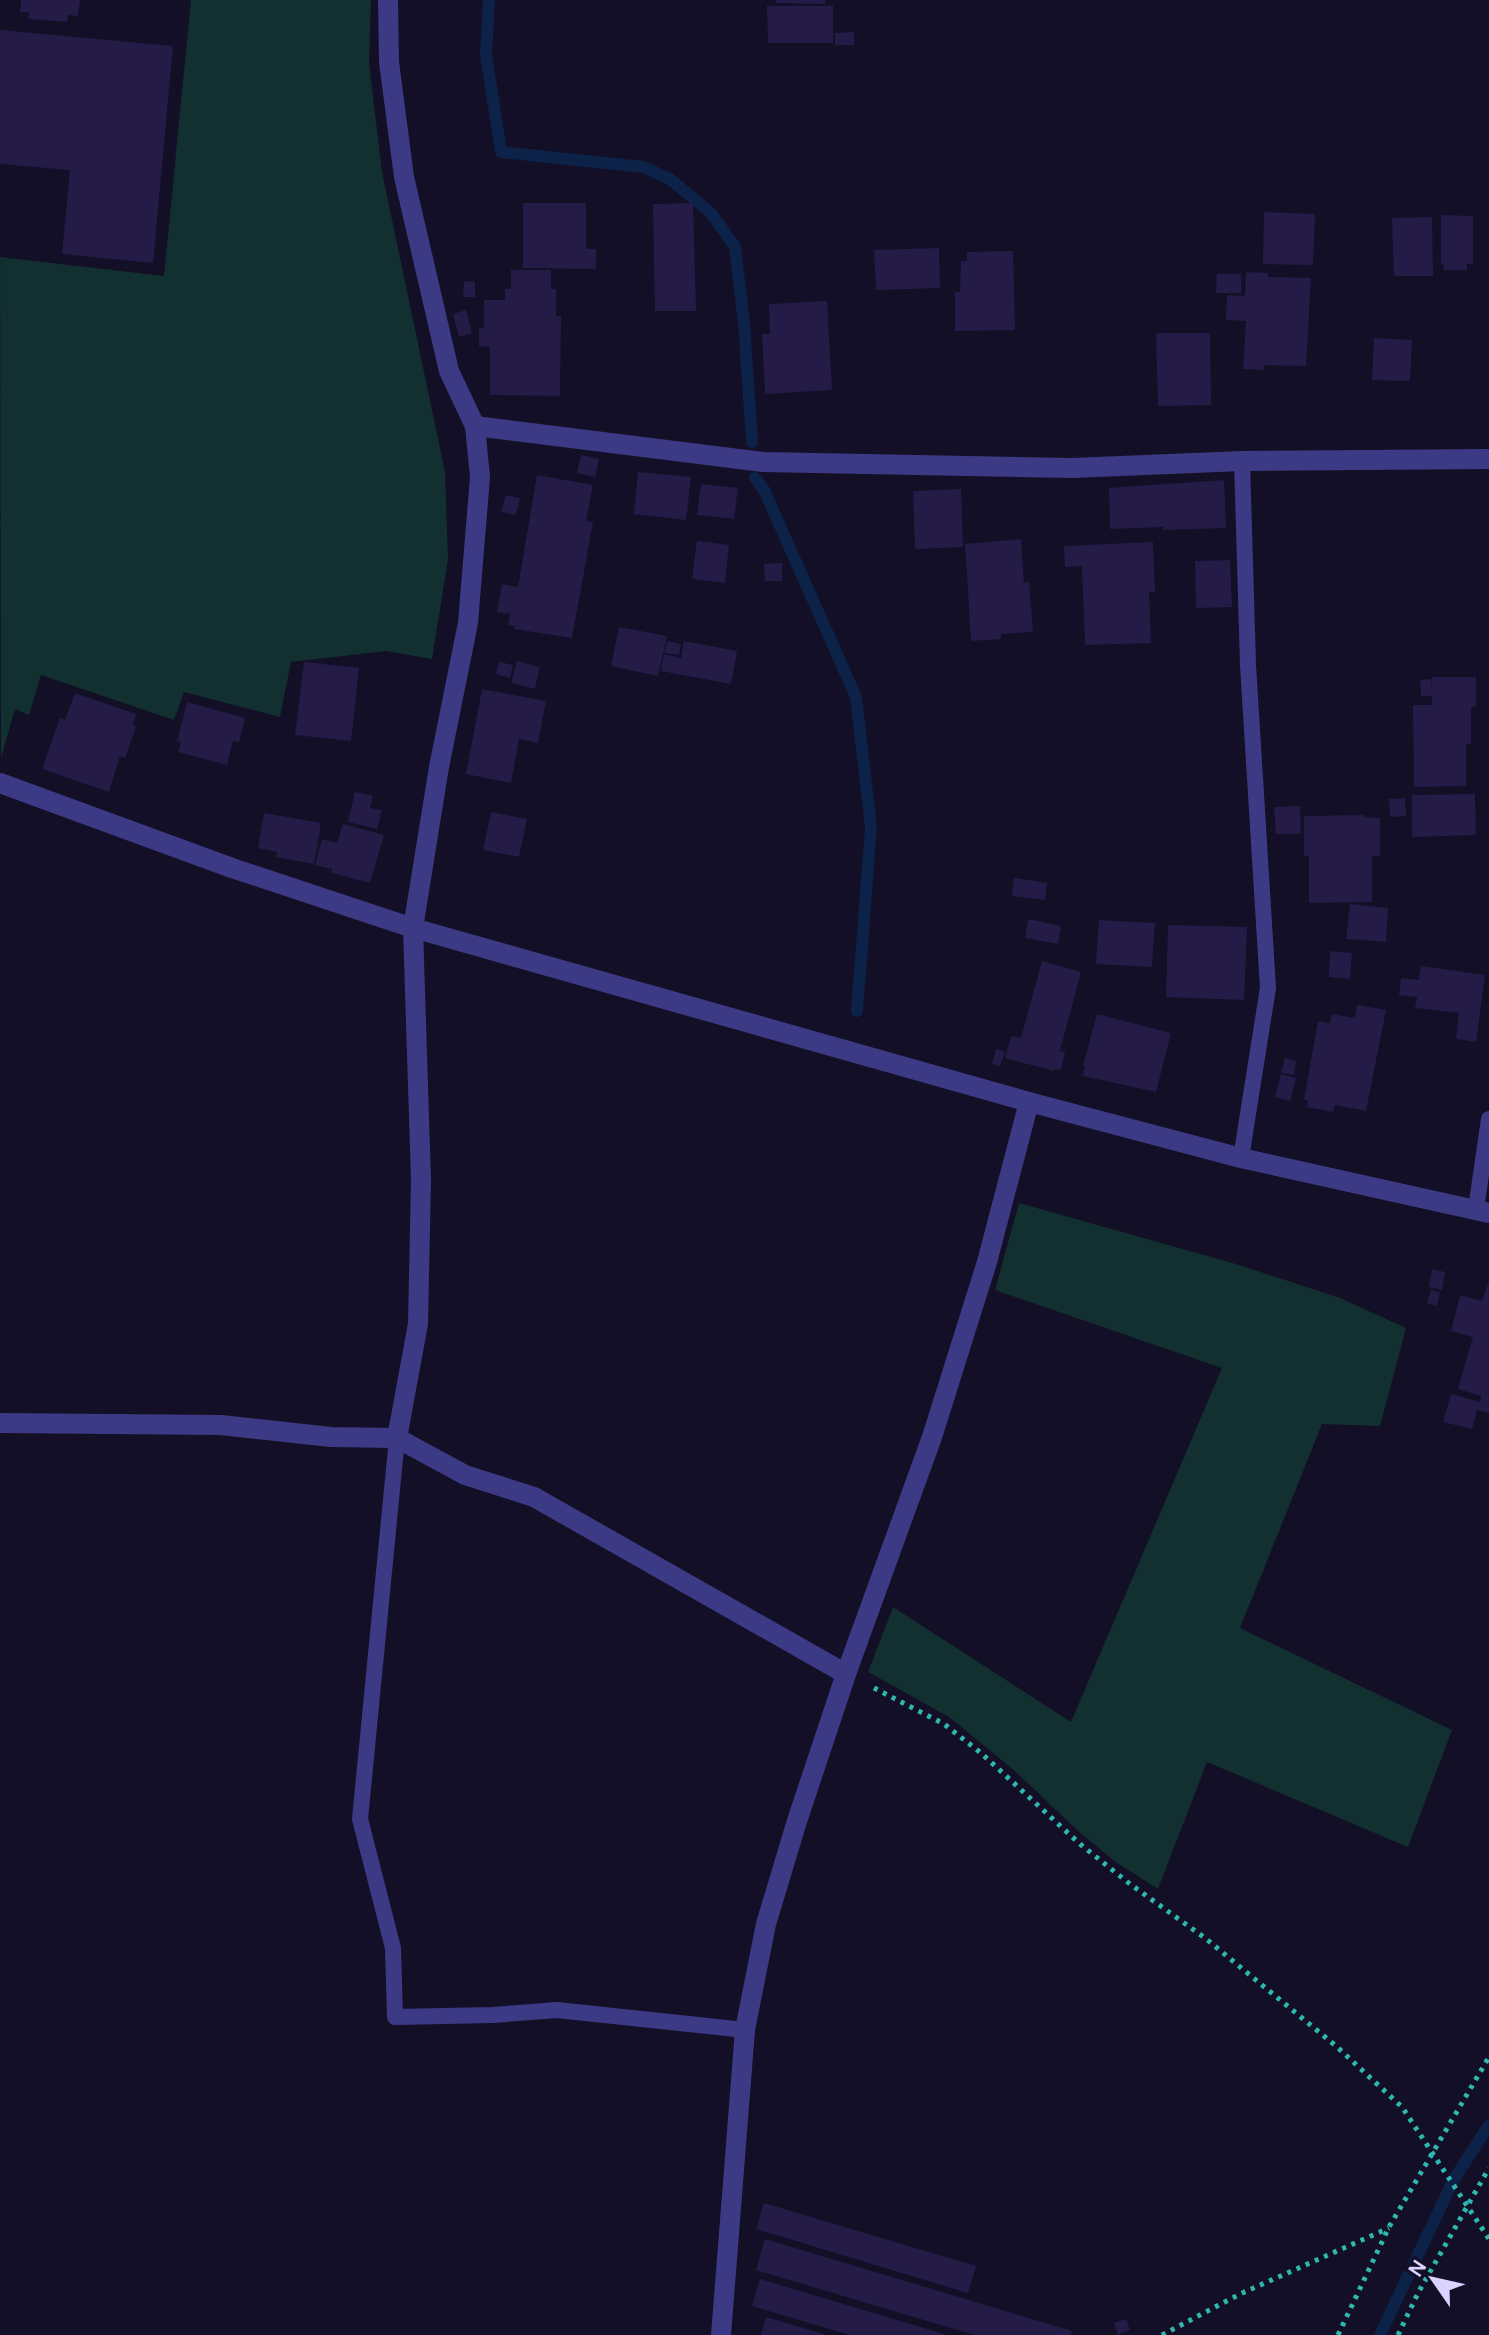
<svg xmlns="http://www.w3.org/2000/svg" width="1489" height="2335" font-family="Karla,sans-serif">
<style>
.green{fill:#12302f}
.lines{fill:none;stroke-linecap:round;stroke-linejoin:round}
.stream{stroke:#0c2248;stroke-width:12}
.building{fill:#241b47}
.path{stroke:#2fb8b0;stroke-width:5;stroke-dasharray:4 6;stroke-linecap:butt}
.service{stroke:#3d3a85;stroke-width:16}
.minor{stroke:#3d3a85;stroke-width:20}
.tertiary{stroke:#3d3a85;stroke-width:20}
</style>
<rect width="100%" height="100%" fill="#130f26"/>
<g class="green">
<polygon points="191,0 371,0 369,63 382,172 445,472 448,559 432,659 386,651 291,662 280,717 184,692 174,720 41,675 29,715 15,709 1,758 0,257 164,276"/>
<polygon points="1019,1203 1236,1264 1340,1298 1406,1328 1380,1426 1322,1424 1240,1628 1452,1730 1408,1847 1207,1762 1158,1889 1117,1863 1077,1830 1015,1771 949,1717 868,1672 893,1607 1071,1722 1222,1368 995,1290"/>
</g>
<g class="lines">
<g class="stream">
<polyline points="489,0 486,54 501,152 643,167 670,179 711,213 735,247 744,323 752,442"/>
<polyline points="755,478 764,490 856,697 871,827 857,1011"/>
<polyline points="1380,2335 1453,2181 1489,2125"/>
</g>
</g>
<g class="building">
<polygon points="21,0 80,0 78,16 68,15 67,22 28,19 29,12 20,12"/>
<polygon points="776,0 825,0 825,4 776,3"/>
<polygon points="767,6 833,6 833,43 768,43"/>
<polygon points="0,30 173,46 153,263 62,254 70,170 0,164"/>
<polygon points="854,32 854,45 835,45 835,33"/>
<polygon points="523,203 586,203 586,249 596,249 596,269 523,268"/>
<polygon points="693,203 696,311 655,311 653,204"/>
<polygon points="1264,212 1315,214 1313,265 1263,264"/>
<polygon points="1441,215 1473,216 1473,264 1467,264 1467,270 1444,270 1443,264 1441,264"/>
<polygon points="1432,217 1433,276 1394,276 1392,218"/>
<polygon points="939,248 940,288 876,290 874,250"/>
<polygon points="1013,251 1015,330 955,331 955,292 960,292 961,261 967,261 967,252"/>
<polygon points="511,270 551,270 551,289 556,289 556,316 561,316 560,396 490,395 490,347 479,346 479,329 484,328 484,300 505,300 505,289 511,289"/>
<polygon points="1246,272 1268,273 1268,277 1311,278 1306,366 1264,365 1264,370 1243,369 1246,321 1226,320 1227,295 1245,296"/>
<polygon points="1217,274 1241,274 1241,293 1216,293"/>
<polygon points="464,281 475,282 475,297 463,297"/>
<polygon points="827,301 832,390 765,394 762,334 770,334 769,304"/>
<polygon points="466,310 472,333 459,337 453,314"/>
<polygon points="1156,333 1210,333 1211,405 1158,406"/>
<polygon points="1374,338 1412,340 1410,381 1372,380"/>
<polygon points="581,455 599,459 595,477 577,473"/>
<polygon points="638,472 691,477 686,520 634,514"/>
<polygon points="537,475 593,485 586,521 593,522 572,638 514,629 515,626 508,625 510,614 497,612 502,584 518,587"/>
<polygon points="1224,480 1226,528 1163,530 1163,527 1110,529 1109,488"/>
<polygon points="701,484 738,488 734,519 697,515"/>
<polygon points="961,489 963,547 915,549 913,491"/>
<polygon points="506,495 520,498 516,515 501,512"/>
<polygon points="1021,539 1024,583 1029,582 1033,632 1001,634 1001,639 971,641 965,544"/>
<polygon points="697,541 729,545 725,583 692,579"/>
<polygon points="1153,542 1155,592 1149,592 1151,643 1085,645 1082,566 1065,567 1064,546"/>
<polygon points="1230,560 1232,607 1196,608 1195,561"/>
<polygon points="782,563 782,581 765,581 764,564"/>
<polygon points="619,627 667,636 658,676 611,666"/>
<polygon points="667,641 681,644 679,655 664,653"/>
<polygon points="684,641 737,651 731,684 661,671 664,654 681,658"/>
<polygon points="517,661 540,667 535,689 511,683"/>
<polygon points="304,662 359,668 351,741 295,735"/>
<polygon points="499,662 513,665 510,678 496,674"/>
<polygon points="1432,677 1476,677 1476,706 1471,707 1471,744 1466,744 1466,786 1414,787 1413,705 1432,705 1432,696 1421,696 1420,680 1431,679 1432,689"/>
<polygon points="482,689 546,701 538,743 519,739 511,783 466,774"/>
<polygon points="75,693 136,714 133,725 136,727 125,758 120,756 109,792 42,769 60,718 65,720"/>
<polygon points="187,702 245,718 239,742 233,741 227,765 178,752 181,742 177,741"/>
<polygon points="355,792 373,796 370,808 382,810 377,829 348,822"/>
<polygon points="1475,794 1476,835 1412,837 1412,795"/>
<polygon points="1405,798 1406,816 1390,817 1389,799"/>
<polygon points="1300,806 1301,834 1276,834 1274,807"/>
<polygon points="491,812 527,819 519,857 483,850"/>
<polygon points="264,813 321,823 314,864 276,857 277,852 258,848"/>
<polygon points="1363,815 1363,817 1380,818 1380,856 1372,856 1372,902 1309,903 1309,856 1304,856 1304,816"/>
<polygon points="343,824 384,835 370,883 332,873 332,869 315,865 322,839 337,843"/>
<polygon points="1014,878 1047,883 1045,900 1012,896"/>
<polygon points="1350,904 1388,908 1386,942 1346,939"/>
<polygon points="1028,919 1061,926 1058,944 1025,938"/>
<polygon points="1099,920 1155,923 1152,967 1096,964"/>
<polygon points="1168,925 1247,927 1244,1000 1166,997"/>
<polygon points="1330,951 1352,953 1350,979 1329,977"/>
<polygon points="1042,961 1081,972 1060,1051 1065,1052 1061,1070 1055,1069 1054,1071 1005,1058 1011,1036 1021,1038"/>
<polygon points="1421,966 1485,975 1476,1042 1456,1039 1459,1013 1415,1008 1417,997 1399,995 1401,978 1419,980"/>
<polygon points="1357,1005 1386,1010 1366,1111 1335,1105 1333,1112 1307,1107 1308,1101 1304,1100 1318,1021 1330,1023 1332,1014 1355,1018"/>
<polygon points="1097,1014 1171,1033 1156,1092 1083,1076 1085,1067 1083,1066"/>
<polygon points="996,1049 1005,1052 1000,1066 992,1064"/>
<polygon points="1285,1058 1296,1061 1294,1075 1281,1073"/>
<polygon points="1281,1074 1296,1078 1290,1101 1275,1097"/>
<polygon points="1432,1269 1445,1272 1442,1290 1429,1287"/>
<polygon points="1489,1280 1489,1413 1477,1410 1472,1429 1443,1422 1451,1394 1480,1402 1481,1396 1458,1389 1473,1337 1451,1331 1460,1295 1482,1301"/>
<polygon points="1431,1290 1440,1292 1437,1306 1427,1303"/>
<polygon points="764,2203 976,2266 968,2293 756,2229"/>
<polygon points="765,2239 1072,2331 1071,2335 974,2335 756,2270"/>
<polygon points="760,2279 944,2334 944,2335 850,2335 752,2306"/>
<polygon points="766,2317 824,2334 824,2335 761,2335"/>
<polygon points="1126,2319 1130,2330 1118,2335 1114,2323"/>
</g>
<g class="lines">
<g class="path">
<polyline points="874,1688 944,1724 981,1753 1080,1844 1130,1884 1205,1938 1336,2046 1402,2107 1489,2239"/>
<polyline points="1162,2335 1240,2294 1389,2228"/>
<polyline points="1338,2335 1389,2227 1489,2057"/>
<polyline points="1398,2335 1418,2293 1489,2168"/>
</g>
<g class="service">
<polyline points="1241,1158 1268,988 1248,665 1242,461"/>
<polyline points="1476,1209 1489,1119"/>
<polyline points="397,1438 360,1819 393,1948 395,2017 493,2015 557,2010 745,2030"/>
</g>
<g class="minor">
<polyline points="388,0 389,62 404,177 449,371 475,426 480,477 468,623 439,767 413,928 421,1180 418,1324 397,1438"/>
<polyline points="475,426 763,462 1072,468 1242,461 1489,459"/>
<polyline points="0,1423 221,1425 331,1437 397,1438 465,1475 534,1497 846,1674"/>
<polyline points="721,2335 745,2030 766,1924 797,1821 846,1674 932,1437 987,1262 1029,1102"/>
</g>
<polyline class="tertiary" points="0,783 232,868 413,928 1029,1102 1241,1158 1489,1213"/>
</g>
<g transform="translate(1433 2279) rotate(304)" stroke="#130f26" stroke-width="6" paint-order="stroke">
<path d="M0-6L14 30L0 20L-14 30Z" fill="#d9d4ff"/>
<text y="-12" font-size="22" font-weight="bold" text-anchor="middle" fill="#d9d4ff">N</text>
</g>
</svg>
